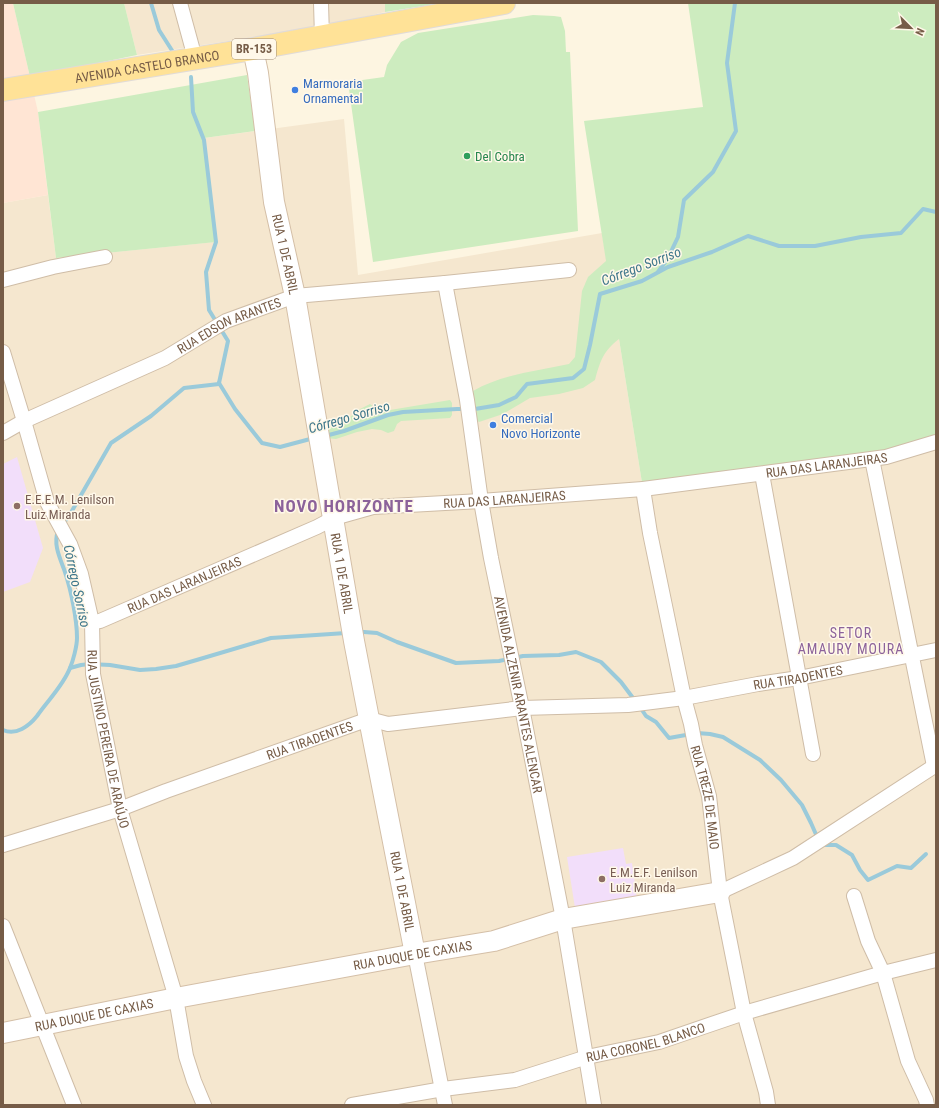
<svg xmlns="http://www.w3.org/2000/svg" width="939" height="1108" font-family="'Roboto Condensed',sans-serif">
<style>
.residential{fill:#f5e7cf}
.commercial{fill:#ffe5d4}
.education{fill:#f2defa}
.green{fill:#cdecbf}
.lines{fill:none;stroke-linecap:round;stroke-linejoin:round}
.stream{stroke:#9acada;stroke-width:4}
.street-casing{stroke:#cfbda7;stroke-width:16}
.secondary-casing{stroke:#d4bfa7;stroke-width:22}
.primary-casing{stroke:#e1dbd7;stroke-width:24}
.street{stroke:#fff;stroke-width:14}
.secondary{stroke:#fff;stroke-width:20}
.primary{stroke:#ffe297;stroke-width:22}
.shop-dot{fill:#3f7fe0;stroke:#fff8e9;stroke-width:1.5}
.leisure-dot{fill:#2e9e5b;stroke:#fff8e9;stroke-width:1.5}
.education-dot{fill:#8d6e63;stroke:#fff8e9;stroke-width:1.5}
.labels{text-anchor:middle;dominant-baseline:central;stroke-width:3;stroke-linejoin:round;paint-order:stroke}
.shield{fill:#fff8e9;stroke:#9f8b78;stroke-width:1}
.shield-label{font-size:12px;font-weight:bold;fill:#765c47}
.street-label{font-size:13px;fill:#765c47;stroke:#fff8e9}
.shop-label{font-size:13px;fill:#366cbe;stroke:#fff8e9;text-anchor:start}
.leisure-label{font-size:13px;fill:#27864d;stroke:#fff8e9;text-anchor:start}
.education-label{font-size:13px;fill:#785e54;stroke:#fff8e9;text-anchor:start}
.water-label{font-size:14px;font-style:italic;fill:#3f778b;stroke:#fff8e9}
.neighbourhood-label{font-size:14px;letter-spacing:1px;fill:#8c629a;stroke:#fff8e9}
.district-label{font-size:17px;font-weight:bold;letter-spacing:1px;fill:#8c629a;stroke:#fff8e9}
</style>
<rect width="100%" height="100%" fill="#fdf5e1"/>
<g class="residential">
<polygon points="124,3 385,3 385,12 325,26 137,55"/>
<polygon points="344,119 358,275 602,233 643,489 936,440 936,1105 3,1105 3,203 48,195 56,258 215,242 204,138"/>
</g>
<polygon class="commercial" points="3,3 13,3 38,112 48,195 3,203"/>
<g class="education">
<polygon points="17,457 43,548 30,582 3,592 3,464"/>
<polygon points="623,848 626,864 632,863 637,899 575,908 567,857"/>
</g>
<g class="green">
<polygon points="13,3 124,3 137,55 30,77"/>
<polygon points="385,3 433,3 430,5 385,12"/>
<path d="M688 3H936V441L872 459 643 489 619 339C603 351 600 362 595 380L583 388 559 394 530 398 503 414 479 422 474 418 471 398 473 391C502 374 537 371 569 364L575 357 582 291 588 277 606 261 584 121 703 107Z"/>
<polygon points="533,15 554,16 561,17 565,31 566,52 570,52 578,231 373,262 348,82 384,77 387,65 401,42 418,33"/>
<polygon points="247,75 255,131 204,138 216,242 56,258 38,112"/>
<polygon points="450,400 452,403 452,415 450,418 401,421 397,424 394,431 388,433 381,430 372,429 357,432 336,439 325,438 326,424 350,417 360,409 370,404 378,410 390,410"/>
</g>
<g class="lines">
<g class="stream">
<polyline points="151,3 159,30 173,52"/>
<polyline points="191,77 193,112 204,140 216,242 206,272 209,310 228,341 219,383"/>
<polyline points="658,272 668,258 678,237 684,200 713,172 736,131 727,63 735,3"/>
<polyline points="219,383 235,409 262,443 280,447 314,438"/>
<polyline points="325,436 344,431 388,415 403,412 457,409 475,409 499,405 516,397 527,384 573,378 584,369 590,345 600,294 642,281 668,267 712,252 748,236 779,246 815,246 861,237 901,233 923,209 936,212"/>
<polyline points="62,525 69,516 111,443 151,416 184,388 219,384 219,383"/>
<polyline points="357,632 364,632 377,633 397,642 456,663 499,661 523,656 559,655 576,652 601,662 621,682 636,702"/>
<polyline points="70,668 81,665 90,664 110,665 140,670 156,669 176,666 200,659 271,638 346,633"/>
<polyline points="640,707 646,716 656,722 669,738 697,733 710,734 723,737 760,760 781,780 802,805 811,823 818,839"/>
<path d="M3 730C16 736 29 726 37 716 48 700 63 686 70 668 73 661 77 646 77 638 77 619 71 590 65 572 60 558 53 545 58 531"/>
<polyline points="821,845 836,845 852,855 860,870 868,880 897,866 911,868 926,854"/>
</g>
<g class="street-casing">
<g id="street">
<polyline points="180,3 195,58"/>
<polyline points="321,3 322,37"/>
<polyline points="3,280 53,267 105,257"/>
<path id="s1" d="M445 283 467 400 481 501 491 558 522 708 563 919 594 1105"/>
<path id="s2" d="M3 352 24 421 47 502 70 544 81 574 92 622 93 674 120 809 176 998 186 1056 194 1081 204 1105"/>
<path id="s3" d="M3 433 24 421 165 358 226 321 295 296 445 283 569 270"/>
<polyline points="872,459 934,766"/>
<polyline points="762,474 813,754"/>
<path id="s4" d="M643 489 650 533 684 698 691 724 695 745 709 796 720 892 744 1013 766 1092 768 1105"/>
<path id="s5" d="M92 622 100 621 317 527 334 518 373 507 481 501 643 489 886 457 936 442"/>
<path id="s6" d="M3 845 120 809 166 791 369 719 388 724 522 708 628 705 684 698 758 684 799 678 936 650"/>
<polyline points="720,892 793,858 936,765"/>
<polyline points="854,896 868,941 883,973 908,1061 926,1100 927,1105"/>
<polyline points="3,926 74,1105"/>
<polyline points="415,954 445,1105"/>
<path id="s7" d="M352 1105 443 1089 515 1080 587 1057 659 1042 744 1013 883 973 936 960"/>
</g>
</g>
<g class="secondary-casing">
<g id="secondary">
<path id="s8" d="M253 49 258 73 274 202 295 296 354 641 369 719 415 954"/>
<path id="s9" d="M3 1033 176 998 415 954 494 941 563 919 720 892"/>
</g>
</g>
<g class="primary-casing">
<g id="primary">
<path id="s10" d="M3 90 253 49 504 3"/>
</g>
</g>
<use href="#street" class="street"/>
<use href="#secondary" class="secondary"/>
<use href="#primary" class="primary"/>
</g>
<g class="shop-dot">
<circle cx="295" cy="90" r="4"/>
<circle cx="493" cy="425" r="4"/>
</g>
<circle class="leisure-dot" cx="467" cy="156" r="4"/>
<g class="education-dot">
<circle cx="17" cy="506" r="4"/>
<circle cx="602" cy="879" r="4"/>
</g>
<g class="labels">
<rect class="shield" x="232" y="39" width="44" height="20" rx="3"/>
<g class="shield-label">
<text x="254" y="49">BR-153</text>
</g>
<g class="street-label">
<text stroke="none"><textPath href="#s10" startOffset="146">AVENIDA CASTELO BRANCO</textPath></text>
<text stroke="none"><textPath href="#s8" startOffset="208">RUA 1 DE ABRIL</textPath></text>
<text stroke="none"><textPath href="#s3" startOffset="251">RUA EDSON ARANTES</textPath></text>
<text stroke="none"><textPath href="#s5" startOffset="760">RUA DAS LARANJEIRAS</textPath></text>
<text stroke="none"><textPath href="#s5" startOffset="436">RUA DAS LARANJEIRAS</textPath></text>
<text stroke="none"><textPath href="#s8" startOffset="532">RUA 1 DE ABRIL</textPath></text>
<text stroke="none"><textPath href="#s5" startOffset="100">RUA DAS LARANJEIRAS</textPath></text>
<text stroke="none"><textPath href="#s6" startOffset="820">RUA TIRADENTES</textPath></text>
<text stroke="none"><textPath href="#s1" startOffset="418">AVENIDA ALZENIR ARANTES ALENCAR</textPath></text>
<text stroke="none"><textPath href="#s2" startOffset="404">RUA JUSTINO PEREIRA DE ARAÚJO</textPath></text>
<text stroke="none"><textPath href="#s6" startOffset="324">RUA TIRADENTES</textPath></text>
<text stroke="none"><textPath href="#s4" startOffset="315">RUA TREZE DE MAIO</textPath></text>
<text stroke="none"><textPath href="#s8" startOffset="856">RUA 1 DE ABRIL</textPath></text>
<text stroke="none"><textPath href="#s9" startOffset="417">RUA DUQUE DE CAXIAS</textPath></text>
<text stroke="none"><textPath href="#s9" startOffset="93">RUA DUQUE DE CAXIAS</textPath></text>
<text stroke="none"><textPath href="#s7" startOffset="301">RUA CORONEL BLANCO</textPath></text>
</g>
<g class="shop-label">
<text x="303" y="83">Marmoraria<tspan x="303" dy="15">Ornamental</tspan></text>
<text x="501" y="418">Comercial<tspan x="501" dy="15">Novo Horizonte</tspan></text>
</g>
<g class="leisure-label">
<text x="475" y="156">Del Cobra</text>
</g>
<g class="education-label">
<text x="25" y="499">E.E.E.M. Lenilson<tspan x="25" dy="15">Luiz Miranda</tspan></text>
<text x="610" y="872">E.M.E.F. Lenilson<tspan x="610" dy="15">Luiz Miranda</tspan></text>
</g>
<g class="water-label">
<text transform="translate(641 266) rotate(-21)">Córrego Sorriso</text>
<text transform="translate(349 417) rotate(-16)">Córrego Sorriso</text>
<text transform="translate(77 586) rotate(78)">Córrego Sorriso</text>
</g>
<g class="neighbourhood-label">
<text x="851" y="633">SETOR<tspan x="851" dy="16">AMAURY MOURA</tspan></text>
</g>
<g class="district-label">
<text x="344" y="506">NOVO HORIZONTE</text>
</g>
</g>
<rect width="939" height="1108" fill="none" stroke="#765c47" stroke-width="8"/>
<g transform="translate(911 28) rotate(114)" stroke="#fff8e9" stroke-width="3" paint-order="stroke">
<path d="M0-3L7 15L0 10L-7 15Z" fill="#765c47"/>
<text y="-6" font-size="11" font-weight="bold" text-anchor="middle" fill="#765c47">N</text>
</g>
</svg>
